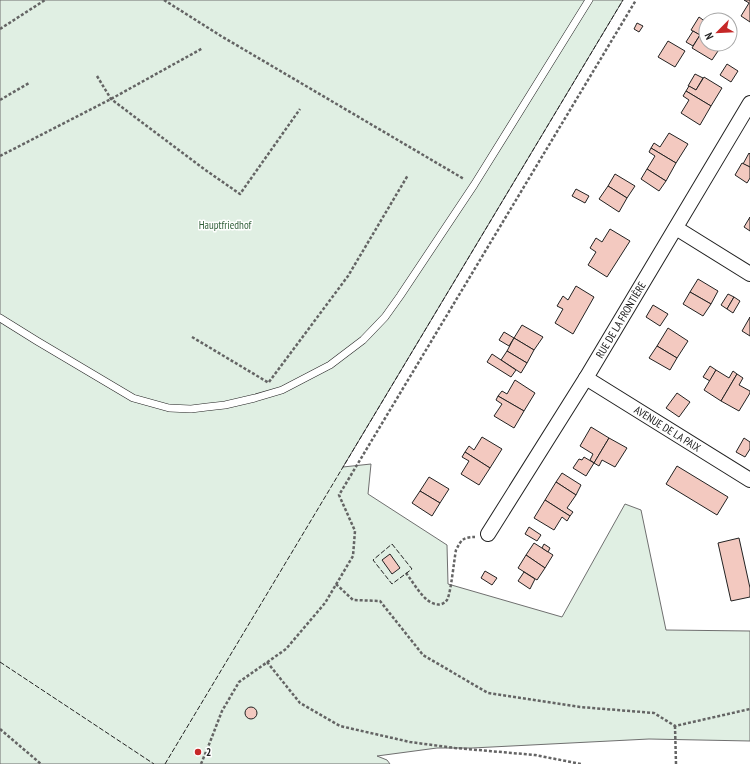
<svg xmlns="http://www.w3.org/2000/svg" width="750" height="764" font-family="'PT Sans Narrow',sans-serif">
<style>
.green{fill:#e0efe3;stroke:#6f6f6f}
.building{fill:#f3c9c0;stroke:#222}
.lines{fill:none;stroke-linecap:round;stroke-linejoin:round}
.service-casing{stroke:#222;stroke-width:8}
.minor-casing{stroke:#222;stroke-width:16}
.path{stroke:#646464;stroke-width:2.5;stroke-dasharray:3 2;stroke-linecap:butt}
.service{stroke:#fff;stroke-width:7}
.minor{stroke:#fff;stroke-width:14}
.fence{stroke:#222;stroke-width:1;stroke-dasharray:5 2;stroke-linecap:butt}
.poi-dot{fill:#c62828;stroke:#fff;stroke-width:1.5}
.labels{text-anchor:middle;dominant-baseline:central;stroke-width:3;stroke-linejoin:round;paint-order:stroke}
.park-label{font-size:11px;fill:#2f5e38;stroke:#fff}
.street-label{font-size:11px;fill:#222;stroke:#fff}
.poi-label{font-size:11px;font-weight:bold;fill:#222;stroke:#fff;text-anchor:start}
</style>
<rect width="100%" height="100%" fill="#fff"/>
<polygon class="green" points="0,0 623,0 343,467 371,464 368,494 447,545 448,584 562,617 625,504 641,510 666,630 750,631 750,741 649,739 472,748 437,748 377,756 387,760 390,764 0,764"/>
<g class="building">
<polygon points="744,0 750,0 750,22 741,16 749,3"/>
<polygon points="699,17 706,22 706,26 700,35 691,30"/>
<polygon points="637,23 643,26 639,32 634,29"/>
<polygon points="706,26 706,39 700,35"/>
<polygon points="693,31 700,35 693,46 686,42"/>
<polygon points="700,35 706,39 706,44 714,44 720,48 712,60 692,48"/>
<polygon points="668,41 685,51 675,67 658,57"/>
<polygon points="727,64 738,71 731,82 720,75"/>
<polygon points="695,74 703,78 696,90 688,86"/>
<polygon points="704,77 722,88 711,106 686,91 689,86 696,90"/>
<polygon points="686,91 711,106 700,125 681,113 689,100 683,96"/>
<polygon points="669,133 688,144 676,163 651,148 654,143 660,147"/>
<polygon points="651,148 676,163 666,181 647,169 655,156 649,152"/>
<polygon points="749,153 750,154 750,167 743,164"/>
<polygon points="742,163 750,167 750,178 747,183 735,175"/>
<polygon points="647,169 666,181 659,191 641,179"/>
<polygon points="615,174 635,186 627,198 608,186"/>
<polygon points="608,186 627,198 619,212 599,199"/>
<polygon points="576,189 589,196 585,203 572,196"/>
<polygon points="750,217 750,231 744,227"/>
<polygon points="610,229 630,241 607,277 588,265 596,252 590,248 596,238 602,242"/>
<polygon points="698,279 718,291 711,304 690,292"/>
<polygon points="576,286 594,297 573,334 555,323 563,309 557,306 563,296 568,300"/>
<polygon points="690,292 711,304 703,316 683,304"/>
<polygon points="728,294 734,297 727,309 721,305"/>
<polygon points="734,297 740,301 733,313 727,309"/>
<polygon points="653,305 668,314 660,326 646,317"/>
<polygon points="750,317 750,336 742,331"/>
<polygon points="522,325 543,337 534,350 514,338"/>
<polygon points="668,328 688,341 677,358 657,346"/>
<polygon points="504,332 514,338 509,346 499,340"/>
<polygon points="514,338 534,350 527,363 507,351"/>
<polygon points="657,346 677,358 670,370 649,358"/>
<polygon points="507,351 527,363 521,373 501,360"/>
<polygon points="492,354 516,370 511,377 487,362"/>
<polygon points="710,366 716,370 710,381 703,377"/>
<polygon points="716,370 729,378 733,371 737,374 721,401 704,390"/>
<polygon points="737,374 743,378 739,385 750,391 750,393 739,411 721,401"/>
<polygon points="515,380 535,393 524,411 498,396 502,391 507,394"/>
<polygon points="677,393 690,402 679,417 666,408"/>
<polygon points="498,396 524,411 514,428 494,416 502,404 496,400"/>
<polygon points="591,427 609,438 594,463 590,460 593,454 580,446"/>
<polygon points="482,437 502,449 490,468 465,452 469,446 474,450"/>
<polygon points="609,438 627,448 615,467 602,460 599,466 594,463"/>
<polygon points="744,438 750,442 750,449 745,457 736,452"/>
<polygon points="465,452 490,468 479,485 461,474 469,461 462,457"/>
<polygon points="584,457 594,463 586,476 573,468 579,459 582,460"/>
<polygon points="677,466 728,497 717,515 666,484"/>
<polygon points="562,473 581,485 576,495 556,482"/>
<polygon points="429,477 449,489 440,503 420,491"/>
<polygon points="556,482 576,495 567,508 573,512 570,516 545,500"/>
<polygon points="420,491 440,503 432,516 412,503"/>
<polygon points="545,500 570,516 567,521 562,517 554,530 534,518"/>
<polygon points="529,527 541,535 537,541 525,534"/>
<polygon points="739,538 750,588 750,597 731,601 718,543"/>
<polygon points="534,543 553,555 545,568 526,555"/>
<polygon points="544,544 550,548 548,552 542,548"/>
<polygon points="390,554 400,568 392,574 382,560"/>
<polygon points="526,555 545,568 537,580 518,568"/>
<polygon points="485,571 497,578 492,585 481,578"/>
<polygon points="524,572 535,579 530,589 518,581"/>
<circle cx="251" cy="713" r="6"/>
</g>
<g class="lines">
<g class="service-casing">
<polyline id="service" points="0,318 37,341 133,398 169,408 191,409 207,407 225,405 255,398 282,390 330,365 363,340 385,317 400,296 474,185 589,0"/>
</g>
<g class="minor-casing">
<g id="minor">
<polyline points="676,228 750,274"/>
<path id="s1" d="M586 378 750 480"/>
<path id="s2" d="M488 534 586 378 750 103"/>
</g>
</g>
<g class="path">
<polyline points="164,0 221,36 464,179"/>
<polyline points="0,29 45,0"/>
<polyline points="97,76 111,99 204,169 240,194 300,109"/>
<polyline points="0,100 29,83"/>
<polyline points="0,156 111,99 203,48"/>
<polyline points="192,337 269,383"/>
<polyline points="269,382 348,276 408,175"/>
<path d="M406 573C412 581 418 591 425 598 431 604 441 608 447 600 451 593 454 560 456 550 461 540 463 537 475 537"/>
<polyline points="336,584 353,600 380,601 423,655 488,693 580,707 654,713 675,726 750,709"/>
<polyline points="267,662 300,703 340,726 410,742 455,748 535,755 581,764"/>
<polyline points="675,726 676,764"/>
<polyline points="0,729 41,764"/>
<polyline points="201,764 210,742 222,711 239,682 286,649 325,603 353,556 355,531 339,495 636,0"/>
</g>
<use href="#service" class="service"/>
<use href="#minor" class="minor"/>
<g class="fence">
<polygon points="392,544 412,569 392,584 373,560"/>
<polyline points="0,662 154,764"/>
<polyline points="165,764 623,0"/>
</g>
</g>
<circle class="poi-dot" cx="198" cy="752" r="4"/>
<g class="labels">
<g class="park-label">
<text x="225" y="225">Hauptfriedhof</text>
</g>
<g class="street-label">
<text stroke="none"><textPath href="#s2" startOffset="252">RUE DE LA FRONTIÈRE</textPath></text>
<text stroke="none"><textPath href="#s1" startOffset="96">AVENUE DE LA PAIX</textPath></text>
</g>
<g class="poi-label">
<text x="206" y="752">2</text>
</g>
</g>
<g transform="translate(718 32) rotate(246)"><circle r="19" fill="#ffffff" stroke="#a7a7a7"/>
<path d="M0-3L7 15L0 10L-7 15Z" fill="#c62828"/>
<text y="-6" font-size="11" font-weight="bold" text-anchor="middle" fill="#222222">N</text>
</g>
</svg>
